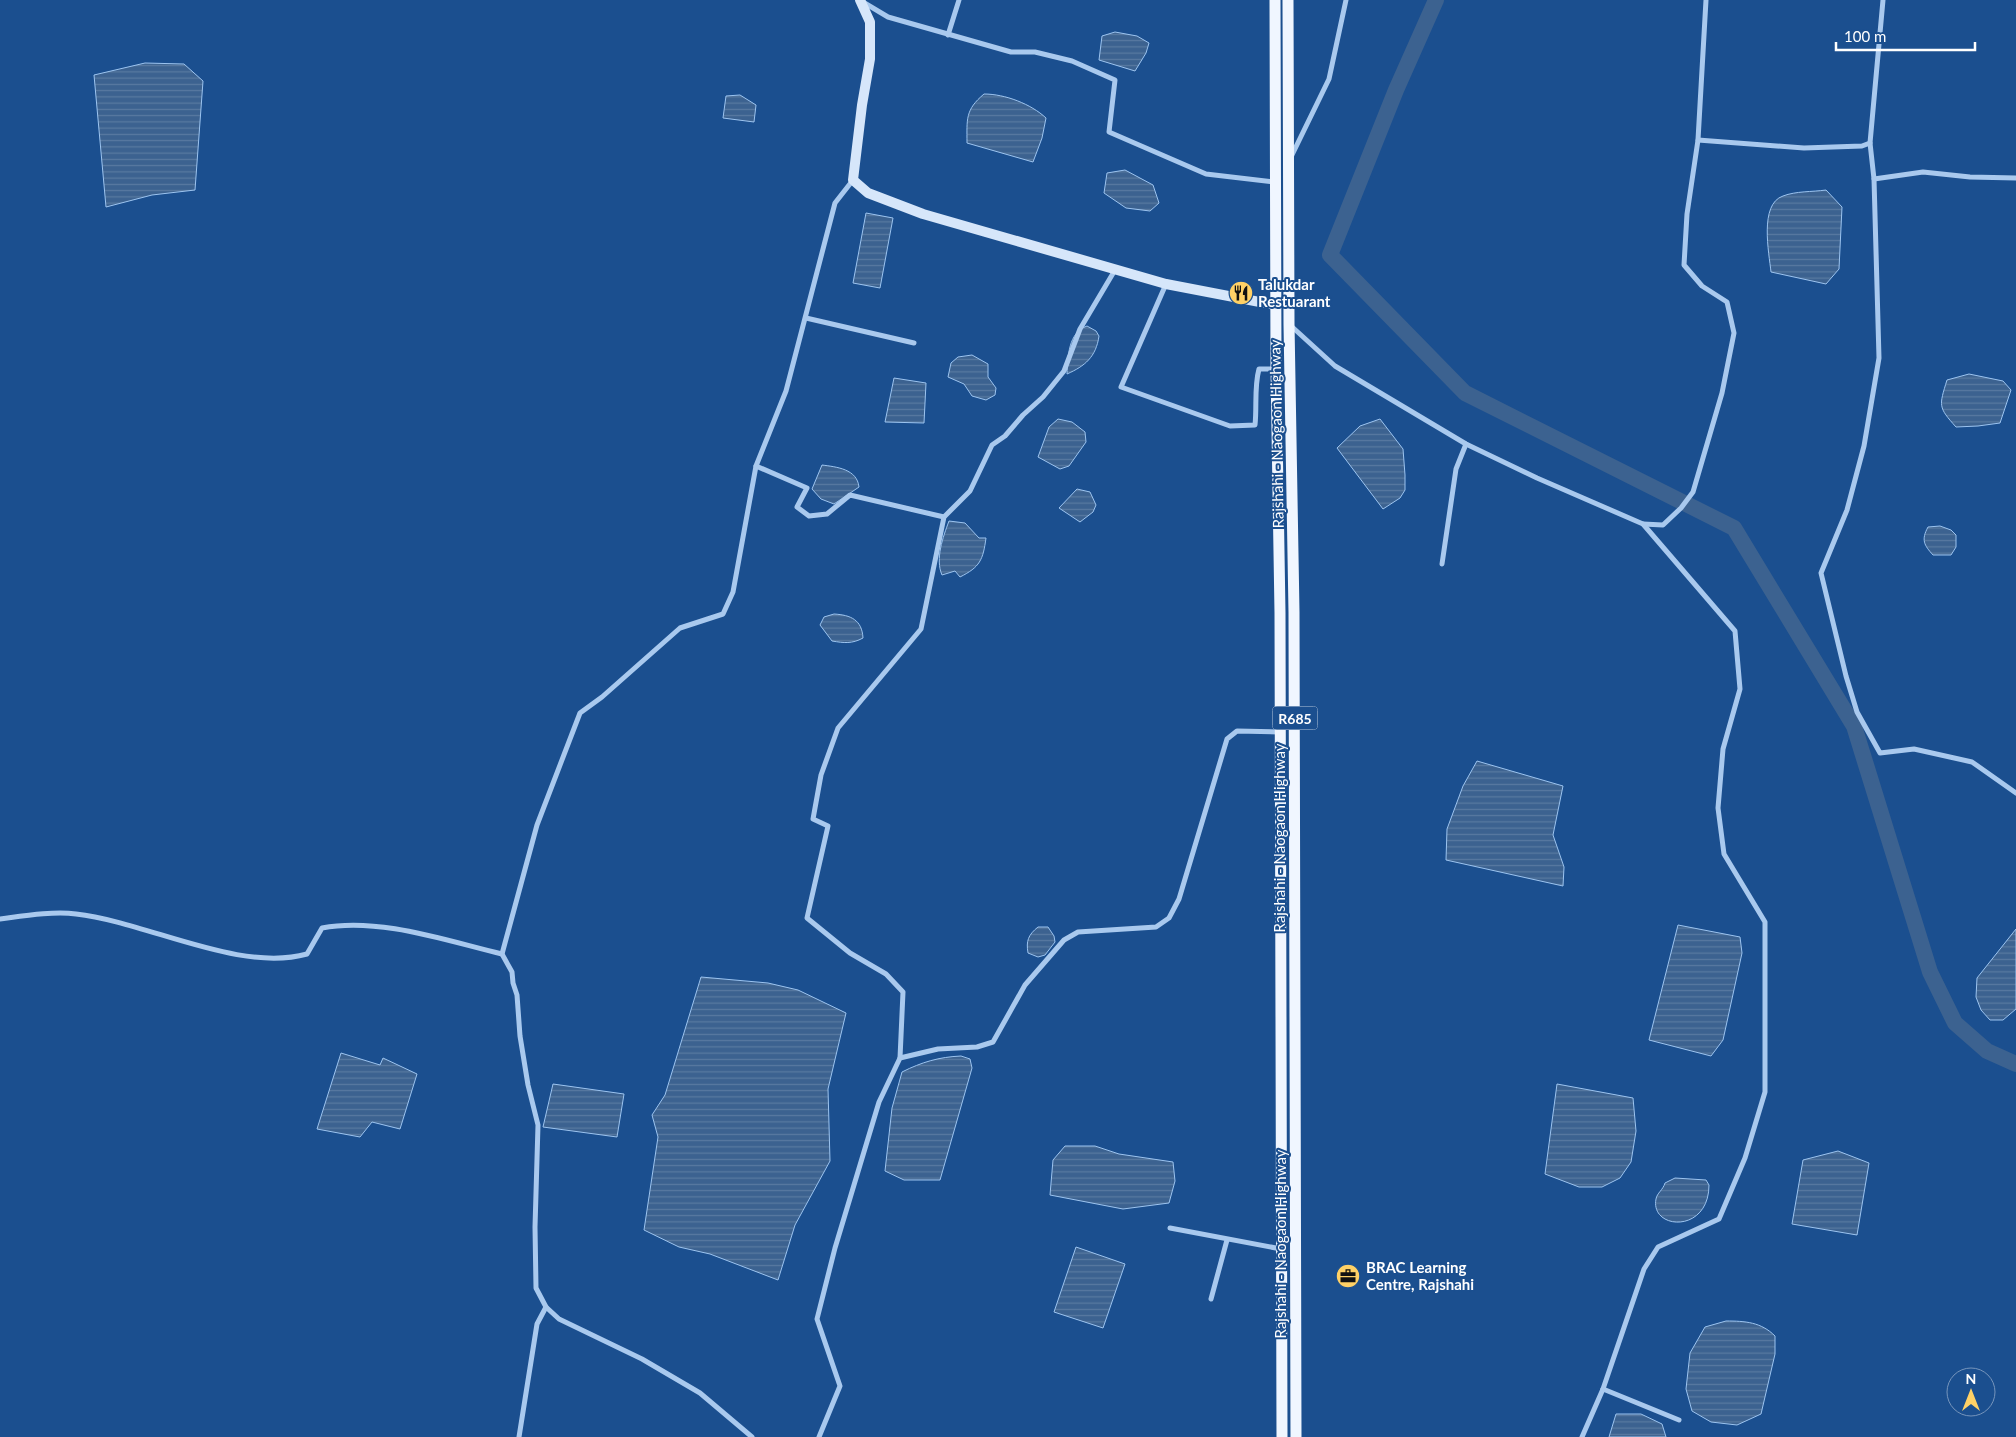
<svg xmlns="http://www.w3.org/2000/svg" width="2016" height="1437" font-family="Lato,sans-serif">
<style>
.water{fill:url(#water-rules);stroke:#9cc4f0}
.lines{fill:none;stroke-linecap:round;stroke-linejoin:round}
.river{stroke:#3c6290;stroke-width:16}
.street{stroke:#a9c9ee;stroke-width:5}
.secondary{stroke:#d6e6fa;stroke-width:10}
.primary{stroke:#f0f6ff;stroke-width:11}
.labels{text-anchor:middle;dominant-baseline:central;stroke-width:4;stroke-linejoin:round;paint-order:stroke}
.shield{fill:#1b4f8f;stroke:#bbcadd;stroke-width:1}
.shield-label{font-size:14px;font-weight:bold;fill:#fff}
.poi-label{font-size:15px;font-weight:bold;fill:#fff;stroke:#1b4f8f;text-anchor:start}
.street-label{font-size:15px;fill:#fff;stroke:#1b4f8f}
</style>
<defs>
<pattern id="water-rules" width="6" height="5" patternUnits="userSpaceOnUse" patternTransform="scale(1.25)"><rect width="6" height="5" fill="#3c6290"/><path d="M0 2.5h6" fill="none" stroke="#597aa1"/></pattern>
</defs>
<rect width="100%" height="100%" fill="#1b4f8f"/>
<g class="water">
<polygon points="1115,32 1137,36 1149,43 1146,53 1135,71 1099,60 1102,36"/>
<polygon points="145,63 184,64 203,81 195,190 152,195 106,207 94,75"/>
<path d="M984 94C1005 94 1031 104 1046 118L1042 138 1033 162 967 143C967 119 965 110 984 94Z"/>
<polygon points="740,95 756,105 754,122 723,118 726,96"/>
<polygon points="1125,170 1153,185 1159,203 1150,211 1126,208 1104,193 1107,173"/>
<path d="M1826 190 1842 207 1839 269 1826 284 1771 272C1769 253 1759 204 1783 196 1796 191 1812 192 1826 190Z"/>
<polygon points="866,213 893,218 880,288 853,283"/>
<path d="M1087 326 1096 331 1099 336C1096 357 1085 366 1067 374 1068 356 1068 333 1087 326Z"/>
<polygon points="972,355 988,364 988,377 996,388 995,395 986,400 972,396 964,384 948,377 951,363 958,357"/>
<path d="M1969 374 2003 381 2011 390 2000 423 1978 426 1956 427C1938 407 1939 406 1947 380Z"/>
<polygon points="894,378 926,383 924,423 885,422"/>
<polygon points="1058,419 1072,422 1085,432 1086,442 1069,466 1060,469 1038,457 1049,427"/>
<polygon points="1380,419 1403,449 1405,475 1405,490 1400,498 1383,509 1337,448 1360,426"/>
<path d="M822 465C837 467 857 469 859 487L834 504 821 499 812 489Z"/>
<polygon points="1077,489 1090,492 1096,505 1093,512 1080,522 1059,508"/>
<path d="M949 521 965 523 979 538H986C983 560 980 567 960 577L955 571 942 575C935 559 943 537 949 521Z"/>
<path d="M1940 526 1951 530 1956 535V547L1951 555H1933C1924 545 1921 540 1928 527Z"/>
<path d="M834 614C851 615 862 620 863 638 852 644 844 643 832 641L820 625 824 617Z"/>
<polygon points="1477,761 1563,786 1553,835 1564,867 1563,886 1446,860 1447,829 1463,786"/>
<polygon points="1678,925 1740,937 1742,953 1723,1040 1711,1056 1649,1040"/>
<path d="M1038 927H1048L1054 936 1055 942 1045 955 1038 957 1028 953C1026 941 1028 935 1038 927Z"/>
<polygon points="2016,929 2016,1009 2003,1020 1990,1020 1981,1010 1976,997 1977,978"/>
<polygon points="701,977 768,983 798,990 846,1013 828,1089 830,1161 795,1225 778,1280 710,1254 679,1247 644,1230 658,1137 652,1115 665,1095"/>
<polygon points="341,1053 380,1065 383,1058 417,1074 400,1129 372,1122 360,1137 317,1129"/>
<path d="M961 1056 970 1059 972 1068 940 1180H904L885 1171 892 1108 902 1072C922 1062 939 1057 961 1056Z"/>
<polygon points="553,1084 624,1094 617,1137 543,1127"/>
<polygon points="1557,1084 1633,1098 1636,1131 1631,1162 1620,1178 1602,1187 1579,1187 1545,1174"/>
<polygon points="1065,1146 1095,1146 1119,1154 1173,1162 1175,1181 1169,1203 1123,1209 1050,1195 1053,1160"/>
<polygon points="1838,1151 1869,1163 1857,1235 1792,1224 1803,1160"/>
<path d="M1675 1178 1706 1180 1709 1185C1709 1234 1650 1230 1656 1199 1657 1193 1663 1190 1665 1183Z"/>
<polygon points="1076,1247 1125,1264 1103,1328 1054,1312"/>
<path d="M1726 1321C1745 1321 1761 1322 1775 1336V1354L1761 1414 1737 1425 1711 1422 1692 1411 1686 1389 1690 1353 1705 1327Z"/>
<polygon points="1616,1414 1641,1414 1662,1424 1666,1437 1609,1437"/>
</g>
<g class="lines">
<polyline class="river" points="1436,0 1396,90 1330,255 1465,393 1734,528 1854,726 1930,972 1955,1023 1987,1051 2016,1064"/>
<g class="street">
<polyline points="1883,0 1870,143 1874,179 1879,358 1864,446 1847,510 1821,573 1846,676 1857,712 1880,753 1914,749 1972,762 2016,793"/>
<polyline points="863,2 888,17 1011,52 1035,52 1072,61 1115,80 1109,132 1206,174 1275,182"/>
<polyline points="948,35 959,0"/>
<polyline points="1698,140 1804,148 1862,146 1870,143"/>
<polyline points="1291,157 1329,79 1346,0"/>
<polyline points="1874,179 1923,172 1970,177 2016,178"/>
<path d="M1166 284 1121 387 1230 426 1255 425C1257 407 1254 387 1259 369H1276"/>
<polyline points="806,318 914,343"/>
<polyline points="1290,325 1335,366 1466,444 1537,478 1643,524 1735,631 1740,689 1723,749 1718,808 1724,854 1765,922 1765,1092 1745,1158 1719,1219 1658,1247 1644,1269 1603,1389 1582,1437"/>
<polyline points="756,466 807,488 797,507 809,516 827,514 850,495 944,517"/>
<polyline points="1643,524 1663,525 1681,508 1693,492 1722,393 1734,333 1727,302 1702,286 1684,265 1687,214 1698,140 1706,0"/>
<polyline points="1442,564 1456,469 1466,444"/>
<path d="M0 919C23 916 53 911 76 914 147 922 239 973 307 954L322 928C379 917 447 941 502 954"/>
<polyline points="900,1058 903,992 886,974 850,953 807,918 828,826 813,819 821,775 838,728 921,629 944,517 970,491 992,445 1005,436 1023,415 1043,397 1064,371 1080,329 1115,270"/>
<polyline points="1170,1228 1281,1249"/>
<polyline points="1211,1299 1227,1240"/>
<polyline points="1603,1389 1679,1420"/>
<polyline points="519,1437 537,1324 546,1307"/>
<polyline points="752,1437 700,1393 642,1359 559,1319 546,1307 536,1288 535,1227 538,1125 528,1085 520,1036 517,995 513,983 512,972 502,954 537,825 580,713 602,697 680,628 723,614 733,592 756,466 786,391 835,203 853,180"/>
<polyline points="819,1437 840,1386 817,1319 835,1248 879,1102 900,1058 938,1049 977,1047 993,1042 1025,985 1064,940 1078,932 1156,927 1169,918 1179,899 1227,739 1237,731 1280,732"/>
</g>
<polyline class="secondary" points="860,0 870,22 870,59 862,105 853,180 868,193 923,214 1166,284 1275,305"/>
<g class="primary">
<polyline points="1275,0 1276,369 1280,613 1282,1437"/>
<polyline points="1288,0 1289,324 1294,612 1296,1437"/>
</g>
</g>
<defs>
<g id="restaurant-disc" transform="scale(1.25)"><circle r="9.5" fill="#ffd166" stroke="#1b4f8f"/><path d="M-5-6h1v4h1v-4h1v4h1v-4h1v5L-1.5 .5V6h-2V.5L-5-1ZM5-6V6H3V1.5H1.5Q1.5-4 5-6Z" fill="#111"/></g>
<g id="office-disc" transform="scale(1.25)"><circle r="9.5" fill="#ffd166" stroke="#1b4f8f"/><path d="M-6-3h4V-5.5h4V-3h4V5H-6ZM-1-4.5V-3h2v-1.5ZM-6 0V1H6V0Z" fill="#111"/></g>
</defs>
<g fill-rule="evenodd">
<use href="#restaurant-disc" x="1241" y="293"/>
<use href="#office-disc" x="1348" y="1276"/>
</g>
<g class="labels">
<rect class="shield" x="1272.5" y="706.5" width="45" height="23" rx="4"/>
<g class="shield-label">
<text x="1295" y="718">R685</text>
</g>
<g class="poi-label">
<text x="1258" y="284">Talukdar<tspan x="1258" dy="17">Restuarant</tspan></text>
<text x="1366" y="1267">BRAC Learning<tspan x="1366" dy="17">Centre, Rajshahi</tspan></text>
</g>
<g class="street-label">
<text transform="translate(1276 434) rotate(-91)">Rajshahi - Naogaon Highway</text>
<text transform="translate(1279 838) rotate(-90)">Rajshahi - Naogaon Highway</text>
<text transform="translate(1280 1244) rotate(-90)">Rajshahi - Naogaon Highway</text>
</g>
</g>
<g transform="translate(1971 1392)"><circle r="24" fill="#1b4f8f" stroke="#7695bc"/>
<path d="M0-4L9 19L0 12L-9 19Z" fill="#ffd166"/>
<text y="-8" font-size="14" font-weight="bold" text-anchor="middle" fill="#ffffff">N</text>
</g>
<path d="M1836 42v8h139v-8" fill="none" stroke="#ffffff" stroke-width="2.5"/>
<text x="1844" y="42" font-size="15" fill="#ffffff" stroke="#1b4f8f" stroke-width="4" paint-order="stroke">100 m</text>
</svg>
